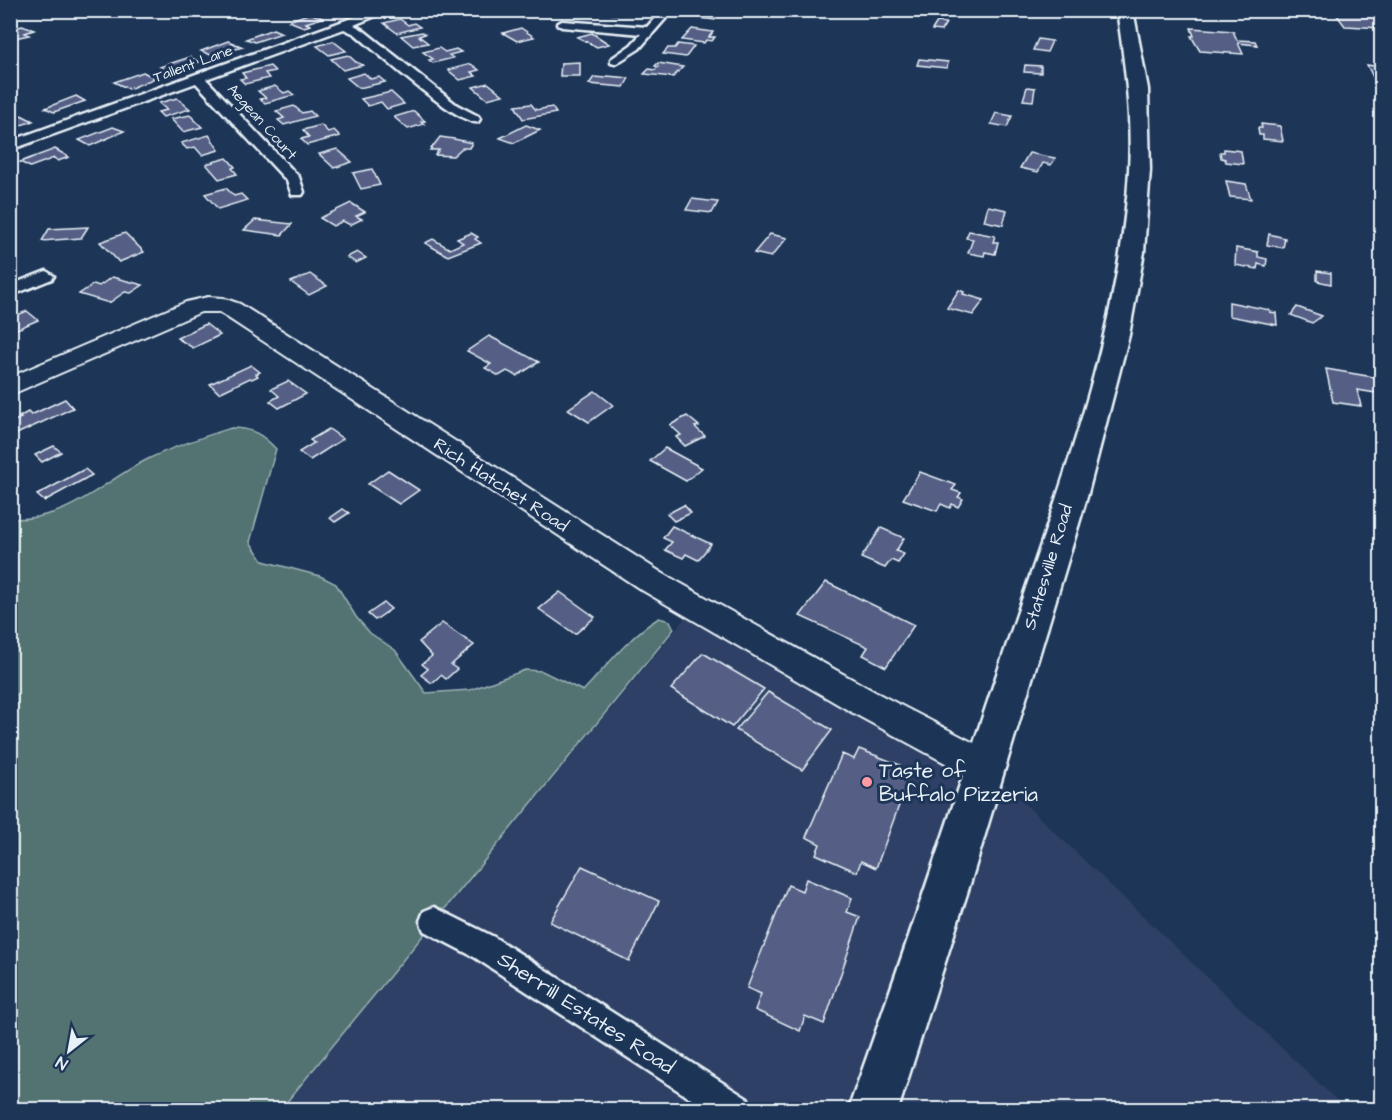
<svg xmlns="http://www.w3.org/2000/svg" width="1392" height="1120" font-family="'Architects Daughter',sans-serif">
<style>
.built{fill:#2e4165}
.green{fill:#527272;stroke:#9db2b5;stroke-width:1.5}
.building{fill:#545e85;stroke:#e8f1f8;stroke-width:1.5}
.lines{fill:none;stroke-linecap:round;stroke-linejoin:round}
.street-casing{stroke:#e8f1f8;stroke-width:5}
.secondary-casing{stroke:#e8f1f8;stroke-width:4}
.primary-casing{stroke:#e8f1f8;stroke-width:5}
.street{fill:#1d3557;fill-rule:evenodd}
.secondary{fill:#1d3557;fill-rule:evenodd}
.primary{fill:#1d3557;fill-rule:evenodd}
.poi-dot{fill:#ff9aa2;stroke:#1d3557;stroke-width:2}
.labels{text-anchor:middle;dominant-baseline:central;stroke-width:6;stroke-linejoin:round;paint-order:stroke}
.far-street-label{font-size:15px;fill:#e8f1f8;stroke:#1d3557}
.street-label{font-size:18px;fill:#e8f1f8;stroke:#1d3557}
.near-poi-label{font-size:21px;fill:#e8f1f8;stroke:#1d3557;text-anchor:start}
.near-street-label{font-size:21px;fill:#e8f1f8;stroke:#1d3557}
</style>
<rect width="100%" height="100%" fill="#1d3557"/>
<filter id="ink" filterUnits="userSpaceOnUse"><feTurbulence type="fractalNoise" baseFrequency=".0167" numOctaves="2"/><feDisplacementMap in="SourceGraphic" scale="12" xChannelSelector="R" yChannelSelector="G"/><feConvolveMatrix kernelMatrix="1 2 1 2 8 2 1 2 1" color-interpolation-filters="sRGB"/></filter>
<g filter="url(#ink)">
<polygon class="built" points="695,606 986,767 1346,1109 281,1110"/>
<path class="green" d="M231 428C252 428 262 434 276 449L250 542 263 561 320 576 336 584 356 617 370 633 395 650 426 693 470 690 525 670 542 671 583 691C607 666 629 636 659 618L670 621 674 629 281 1109 11 1110V519C72 520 98 484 148 459 174 446 203 437 231 428Z"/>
<g class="building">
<polygon points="232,10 263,10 259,14 228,13"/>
<polygon points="522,10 546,10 546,11 522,18 512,13"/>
<polygon points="615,10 642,10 640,13 633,12 631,15 612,14"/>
<polygon points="705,10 724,10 715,20 698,18"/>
<polygon points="1060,10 1088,10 1088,15 1060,14"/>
<polygon points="1333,10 1382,10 1382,28 1345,26"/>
<polygon points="310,13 322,18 306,23 310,25 304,27 289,21"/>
<polygon points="400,19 408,25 414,23 420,27 397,33 384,23"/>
<polygon points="937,22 946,23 941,31 932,30"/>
<polygon points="22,26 34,30 25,33 29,35 10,39 10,30"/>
<polygon points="521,28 534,37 517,41 503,33"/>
<polygon points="1191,28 1233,31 1237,40 1255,41 1257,45 1238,43 1243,54 1200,51 1191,36 1194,36"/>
<polygon points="273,29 282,33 255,42 246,39"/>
<polygon points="692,29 713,32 709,37 715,37 712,41 706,40 704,43 682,40"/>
<polygon points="422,32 425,34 419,36 428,43 413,46 401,36"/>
<polygon points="592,33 609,44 597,47 577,37"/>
<polygon points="1038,39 1052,41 1047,52 1033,50"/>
<polygon points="228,41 243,47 213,56 201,51"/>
<polygon points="333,41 346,51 329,55 317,46"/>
<polygon points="678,44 694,46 686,57 663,54 668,48 675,48"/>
<polygon points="439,48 445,52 456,49 461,52 449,55 453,58 433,63 429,60 433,59 423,52"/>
<polygon points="348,55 356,62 363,65 343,70 331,59"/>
<polygon points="190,57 199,62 169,72 160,67"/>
<polygon points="919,59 948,62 947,68 917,65"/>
<polygon points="580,62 580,76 560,76 561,63"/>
<polygon points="658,63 683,67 673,77 644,74 649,69 655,70 658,67 655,66"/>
<polygon points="471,64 479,70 471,72 476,76 460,80 448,70"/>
<polygon points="1025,65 1041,66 1041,73 1024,72"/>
<polygon points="1367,65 1382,67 1382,95"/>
<polygon points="270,66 275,71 265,73 269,78 245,84 240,79 246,78 242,73"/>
<polygon points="143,72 155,78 129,89 114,82"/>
<polygon points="364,73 371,79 379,77 385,82 359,88 347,78"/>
<polygon points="607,76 629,78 624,87 589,84 594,77 605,78"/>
<polygon points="488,83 503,95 487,99 473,87"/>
<polygon points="275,86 284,93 289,91 294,95 265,103 260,99 266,98 258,91"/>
<polygon points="1027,87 1035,88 1033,101 1023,100"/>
<polygon points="391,92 404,104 387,109 381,102 368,106 361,99"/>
<polygon points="76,96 85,101 54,112 45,108"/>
<polygon points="177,98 190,109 163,117 158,112 167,110 159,103"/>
<polygon points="531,104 536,110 552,107 556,113 523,119 515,106"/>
<polygon points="294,106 302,113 310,111 315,116 284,125 278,120 284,118 276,111"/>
<polygon points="414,111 425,121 421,122 424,124 408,129 394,117"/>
<polygon points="996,113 1012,116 1007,127 991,124"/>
<polygon points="21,115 33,121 10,129 10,119"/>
<polygon points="190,115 202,127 183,132 171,119"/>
<polygon points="1261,124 1280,126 1283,141 1263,139 1263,135 1259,135 1258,128 1262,128"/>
<polygon points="321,125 328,132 334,130 340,136 307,145 301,139 309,137 303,130"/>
<polygon points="526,125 540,130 514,143 500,138"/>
<polygon points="113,127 124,131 90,146 79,140"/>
<polygon points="209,135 219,150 202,155 195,147 187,149 181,143"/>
<polygon points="440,137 454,139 472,143 469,148 462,148 453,156 435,155 439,150 430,150"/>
<polygon points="55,149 69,157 58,161 54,158 30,167 20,162"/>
<polygon points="337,149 352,162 334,168 319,154"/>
<polygon points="1224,149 1241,151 1243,164 1226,162 1225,159 1221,158 1220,152 1224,152"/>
<polygon points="1029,153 1055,158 1051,165 1043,163 1038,172 1020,168"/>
<polygon points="227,158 235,167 232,168 237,174 219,179 206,164"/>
<polygon points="372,169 380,185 361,189 353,173"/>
<polygon points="1226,181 1246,184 1251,199 1230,197"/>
<polygon points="226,188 234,196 241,194 247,200 218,209 205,194"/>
<polygon points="692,199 718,202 712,213 686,210"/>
<polygon points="351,203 365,212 356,216 362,219 350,225 343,221 333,226 320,218"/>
<polygon points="988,206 1007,210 1003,225 984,221"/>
<polygon points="255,220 292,224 282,235 244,230"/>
<polygon points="88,227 81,238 42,241 49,229"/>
<polygon points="969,231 995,236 993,242 998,242 995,254 985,252 984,256 968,253 973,239 966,238"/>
<polygon points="125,233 144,252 119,262 100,242"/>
<polygon points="471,233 478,237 475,239 481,243 448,256 425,243 433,239 450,249 463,243 457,239"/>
<polygon points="770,234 787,238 771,257 754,253"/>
<polygon points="1269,234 1285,238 1283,248 1267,245"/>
<polygon points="1236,248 1258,252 1258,257 1267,259 1266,266 1258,264 1257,269 1235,265"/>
<polygon points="357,252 366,258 356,263 347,257"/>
<polygon points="1317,271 1331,273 1331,284 1317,281"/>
<polygon points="310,274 327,286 309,295 291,282"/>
<polygon points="112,277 143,285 131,293 125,292 109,303 79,294 94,284 99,286"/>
<polygon points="959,290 964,292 963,294 984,300 973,315 947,308"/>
<polygon points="1229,302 1270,310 1270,312 1276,313 1277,325 1229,316"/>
<polygon points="1297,307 1322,316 1312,323 1291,315"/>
<polygon points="27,311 38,320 10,332 10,318"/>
<polygon points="206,324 220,335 193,348 177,338"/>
<polygon points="489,336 539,362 517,376 507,371 499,376 485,368 491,364 467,351"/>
<polygon points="251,365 260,372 256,374 258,376 252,379 250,378 219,393 210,384"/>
<polygon points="1326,369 1379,378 1382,394 1357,390 1361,406 1333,402"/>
<polygon points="288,381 306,394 279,408 270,401 279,396 271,389"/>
<polygon points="595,391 613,405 589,422 568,409"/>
<polygon points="65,399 73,408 10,437 10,423 21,418 19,417 28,412 31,415"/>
<polygon points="687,416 699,426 695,427 705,436 685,446 676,437 681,435 670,425"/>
<polygon points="329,429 343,439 310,460 299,452 314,443 310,440"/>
<polygon points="54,446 61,452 42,462 35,455"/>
<polygon points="665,448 702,468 686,481 650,461"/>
<polygon points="85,469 92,475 44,501 37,495"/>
<polygon points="388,470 419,490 399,504 368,484"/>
<polygon points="920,472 956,485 952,490 961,493 958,497 963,499 958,507 952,504 950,508 941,504 937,511 903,499"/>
<polygon points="684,505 691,513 674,521 667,514"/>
<polygon points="343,509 349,513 335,522 330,518"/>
<polygon points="672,526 711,544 698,560 686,554 683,558 665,550 672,542 663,538"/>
<polygon points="881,528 904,538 896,551 904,554 898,563 891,560 885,568 861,558"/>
<polygon points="826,582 914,625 886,667 863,655 868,647 800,616"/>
<polygon points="560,592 595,617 575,634 539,609"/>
<polygon points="384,603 391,609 375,620 368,614"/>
<polygon points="442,623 474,645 451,665 457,669 446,679 441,675 432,683 421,675 428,669 422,664 432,656 419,642"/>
<polygon points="703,653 764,689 732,727 671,689"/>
<polygon points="768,692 832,730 802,770 736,730"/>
<polygon points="859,749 900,765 895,776 908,781 876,868 861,861 857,872 816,854 820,844 806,837 842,754 854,759"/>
<polygon points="582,866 659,901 629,961 550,922"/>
<polygon points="806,879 852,898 847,912 860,917 824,1024 805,1016 800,1031 755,1010 761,994 747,988 788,885 802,891"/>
</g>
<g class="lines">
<g class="street-casing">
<g id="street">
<polygon points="10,10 21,10 10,16"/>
<path d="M374 10H390L354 25 363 30 457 105 478 116 480 119 478 122C459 126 374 50 355 34L344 29 206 79 299 177 304 192 302 195H292L287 181 196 83 10 150V141Z"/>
<polygon points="662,10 673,10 639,49 615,64 611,63 611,59 631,45 641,34 562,27 557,24 562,21 647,27"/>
<polygon points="46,271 54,276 52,279 10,296 10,285"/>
<polygon points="434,907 494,937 748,1099 753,1110 708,1110 474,957 424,931 420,921 424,911"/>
</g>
</g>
<g class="secondary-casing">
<polygon id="secondary" points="208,297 223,298 240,304 662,573 877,693 999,756 1004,767 999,778 986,783 973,778 853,713 640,589 219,312 201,312 10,395 10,377 186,302"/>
</g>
<g class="primary-casing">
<path id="primary" d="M1117 10H1133L1148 89 1150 170 1144 252 1129 335 1087 497 971 881 898 1110H848C903 958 953 805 1004 653 1056 496 1120 337 1129 170 1132 116 1125 64 1117 10Z"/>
</g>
<use href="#street" class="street"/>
<use href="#secondary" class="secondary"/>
<use href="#primary" class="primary"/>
</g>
</g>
<circle class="poi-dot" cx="867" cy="782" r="6"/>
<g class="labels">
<g class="far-street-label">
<text transform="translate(193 64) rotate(-20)">Tallent Lane</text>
<text transform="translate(262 122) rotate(48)">Aegean Court</text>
</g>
<g class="street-label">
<text transform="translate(501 485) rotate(33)">Rich Hatchet Road</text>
<text transform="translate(1048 567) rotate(-73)">Statesville Road</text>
</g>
<g class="near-poi-label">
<text x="879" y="770">Taste of<tspan x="879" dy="24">Buffalo Pizzeria</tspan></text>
</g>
<g class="near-street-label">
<text transform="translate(586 1013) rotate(33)">Sherrill Estates Road</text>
</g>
</g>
<rect width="1392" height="1120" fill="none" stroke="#1d3557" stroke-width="36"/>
<rect x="18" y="18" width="1356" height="1084" fill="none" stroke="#e8f1f8" stroke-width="2" filter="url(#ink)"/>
<g transform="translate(69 1051) rotate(211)" stroke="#1d3557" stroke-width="4.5" paint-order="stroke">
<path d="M0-4.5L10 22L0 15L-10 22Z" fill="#e8f1f8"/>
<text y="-9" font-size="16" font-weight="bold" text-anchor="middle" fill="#e8f1f8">N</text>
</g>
</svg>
